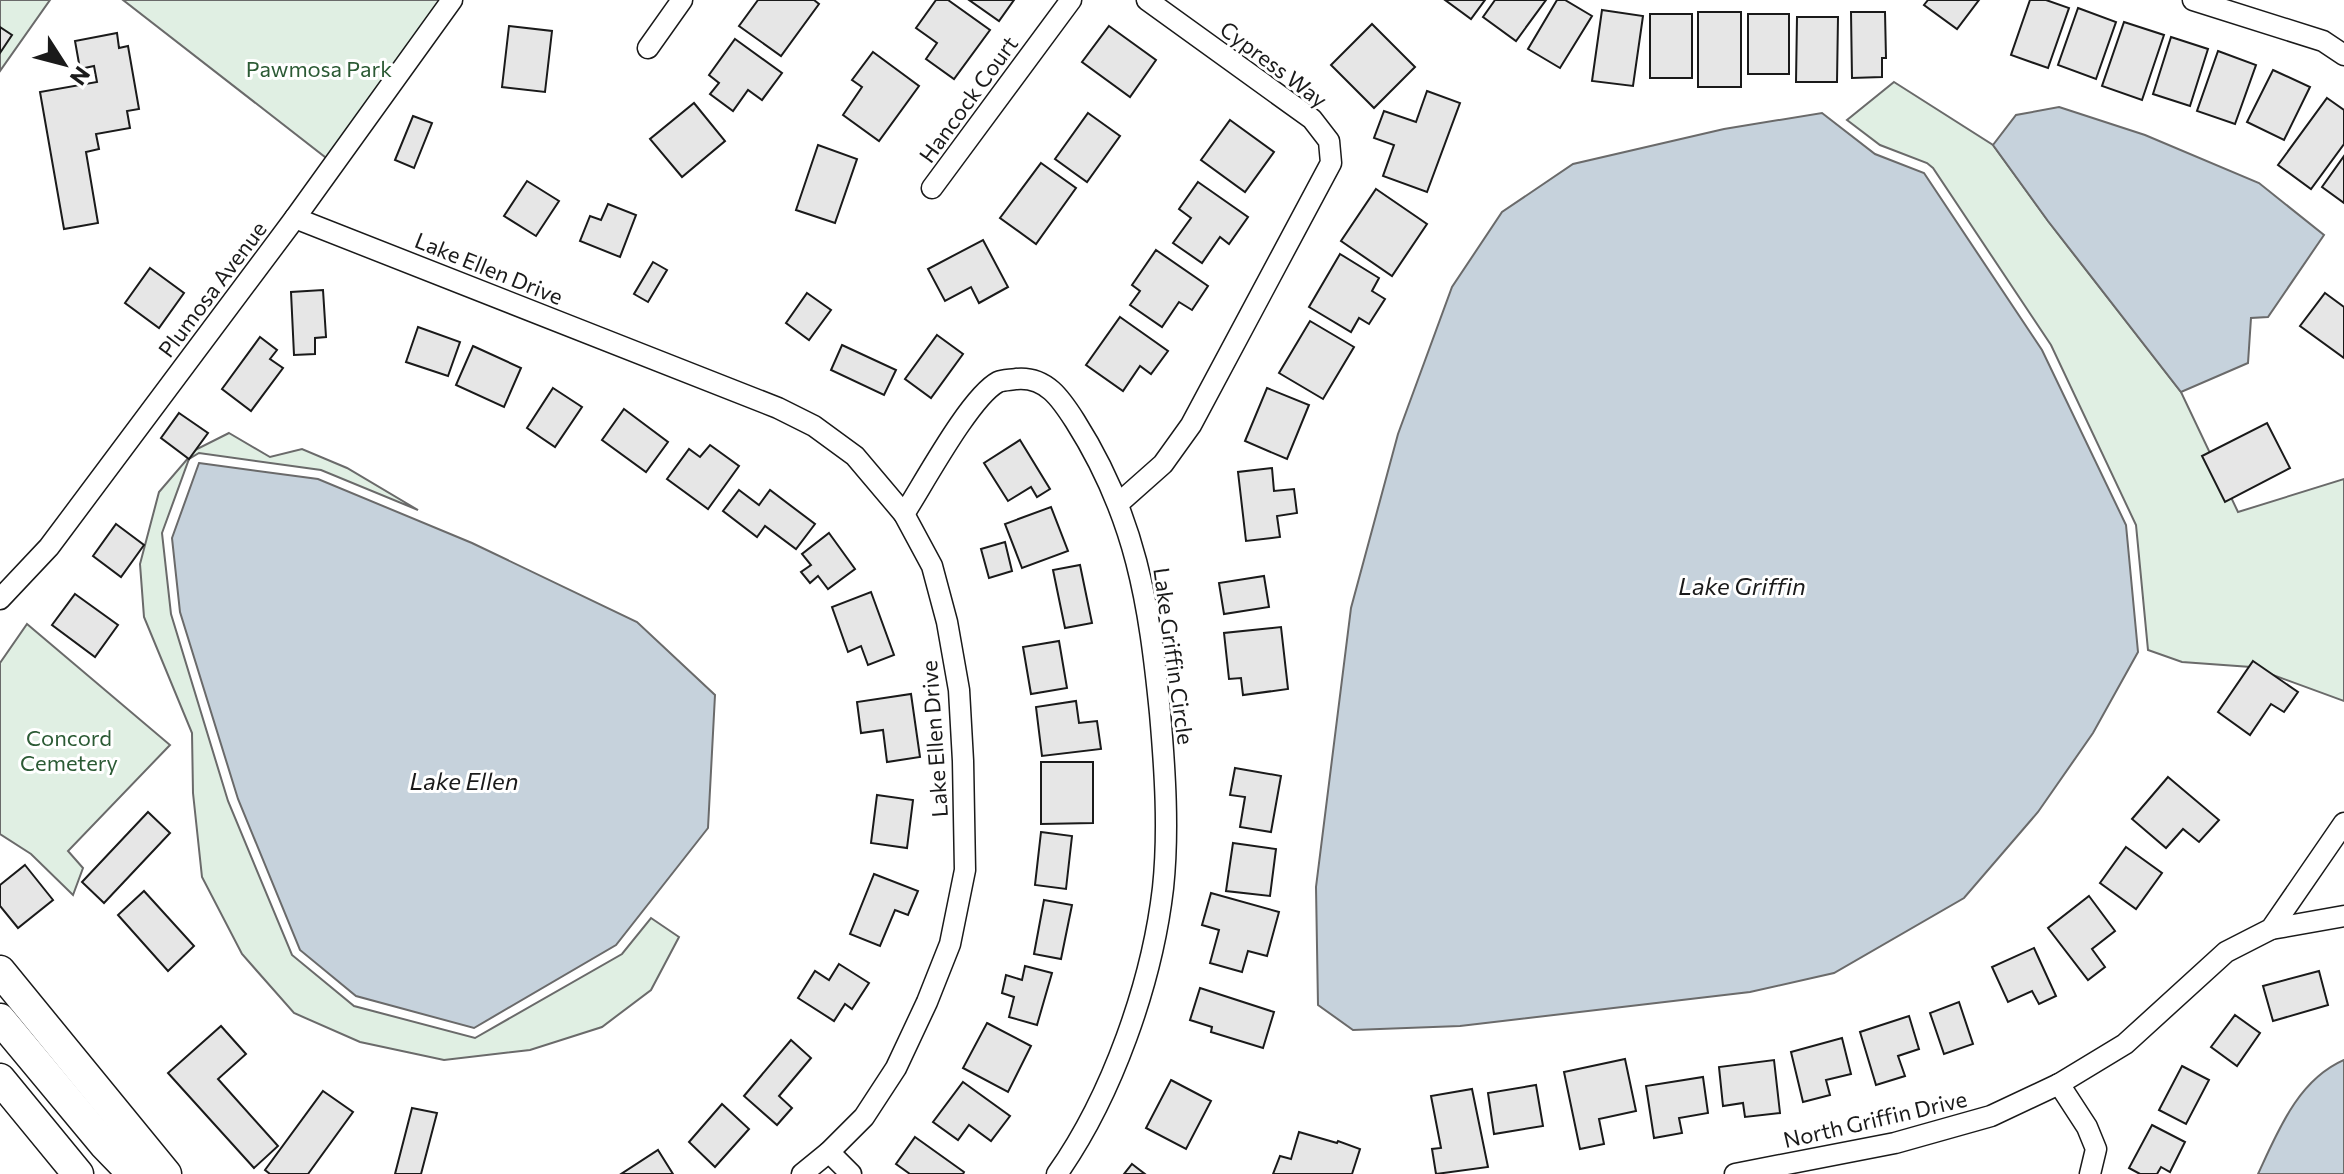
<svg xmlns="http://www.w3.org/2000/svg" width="2344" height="1174" font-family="Commissioner,sans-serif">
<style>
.green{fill:#e0efe3;stroke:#6a6a6a;stroke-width:2}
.water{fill:#c6d2dc;stroke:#6a6a6a;stroke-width:2}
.building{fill:#e6e6e6;stroke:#1a1a1a;stroke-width:2}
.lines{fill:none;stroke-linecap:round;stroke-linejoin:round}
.minor-casing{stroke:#1a1a1a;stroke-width:23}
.primary-casing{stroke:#1a1a1a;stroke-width:33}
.minor{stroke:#fff;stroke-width:20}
.primary{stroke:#fff;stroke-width:30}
.labels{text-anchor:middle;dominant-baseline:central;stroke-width:6;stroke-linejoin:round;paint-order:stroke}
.street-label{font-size:22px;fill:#1a1a1a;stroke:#fff}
.park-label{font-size:22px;fill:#2b5a34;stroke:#fff}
.water-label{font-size:24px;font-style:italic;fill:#1a1a1a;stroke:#fff}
</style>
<rect width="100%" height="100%" fill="#fff"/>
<g class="green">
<polygon points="0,0 50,0 0,71"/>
<polygon points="123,0 452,0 334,164"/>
<polygon points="1894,82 1993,145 2048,221 2181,392 2238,512 2344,479 2344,701 2251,667 2182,662 2148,650 2136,525 2051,345 1933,168 1927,163 1880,145 1847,120"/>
<polygon points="229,433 270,457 302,449 347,468 418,510 321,470 199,453 189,459 162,533 171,614 228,801 292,955 354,1006 475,1038 622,954 651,918 679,937 651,990 602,1027 530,1050 444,1060 360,1042 294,1013 242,954 202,877 193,793 192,733 144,617 140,564 159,492 195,450"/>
<polygon points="27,624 170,745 68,851 83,868 73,895 31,854 0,834 0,663"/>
</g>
<g class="water">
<polygon points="2059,107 2145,135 2259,183 2324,235 2268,317 2251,318 2248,363 2181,392 2048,221 1993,145 2016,115"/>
<polygon points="1822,113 1875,154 1924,173 2042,350 2126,525 2138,652 2093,733 2038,812 1964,898 1834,973 1750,992 1460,1026 1353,1030 1318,1005 1316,887 1351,608 1398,434 1452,287 1502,212 1573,164 1724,129"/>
<polygon points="199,463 318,479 472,543 637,622 715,695 708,828 616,945 474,1028 356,996 300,950 238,799 180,612 172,538"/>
<path d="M2344 1060V1174H2258C2278 1131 2298 1080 2344 1060Z"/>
</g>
<g class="building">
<polygon points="758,0 814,0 819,4 781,56 739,26"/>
<polygon points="936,0 948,0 990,30 954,79 926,59 937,43 916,28"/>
<polygon points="969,0 1014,0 999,21"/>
<polygon points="1445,0 1485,0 1471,19"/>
<polygon points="1495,0 1546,0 1516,41 1483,17"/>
<polygon points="1557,0 1565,0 1592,16 1560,68 1528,49"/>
<polygon points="1928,0 1979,0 1957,29 1924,5"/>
<polygon points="2030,0 2046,0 2069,8 2048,68 2011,55"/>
<polygon points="2078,8 2116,22 2096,79 2058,65"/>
<polygon points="1602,10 1643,16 1633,86 1592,81"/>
<rect x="1698" y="12" width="43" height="75"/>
<polygon points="1851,12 1885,12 1886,58 1882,58 1882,77 1852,78"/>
<rect x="1650" y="14" width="42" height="64"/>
<rect x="1748" y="14" width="41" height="60"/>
<polygon points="1797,17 1838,17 1837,82 1796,82"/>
<polygon points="2124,22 2164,35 2142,100 2102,86"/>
<polygon points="1372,24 1415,67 1374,108 1331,65"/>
<polygon points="509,26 552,31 545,92 502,87"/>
<polygon points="1109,26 1156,60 1130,97 1082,62"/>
<polygon points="0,27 12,35 0,53"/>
<polygon points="117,33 119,48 128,46 139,109 127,111 130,128 96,134 99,149 86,152 98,223 64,229 40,92 97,82 94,66 80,69 75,41"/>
<polygon points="2171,37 2208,49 2190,106 2153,94"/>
<polygon points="735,39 782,73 762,100 748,90 733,111 710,94 719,83 709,75"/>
<polygon points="2218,51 2256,65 2235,124 2197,111"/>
<polygon points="873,52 919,86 879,141 843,115 862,87 852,80"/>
<polygon points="2273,70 2310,87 2284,140 2247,122"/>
<polygon points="1427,91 1460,103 1427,192 1383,176 1394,145 1374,138 1384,111 1416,122"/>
<polygon points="2327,98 2344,110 2344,144 2311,189 2278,165"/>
<polygon points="694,103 725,141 682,177 650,139"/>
<polygon points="1088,113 1120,136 1087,182 1055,159"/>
<polygon points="413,116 432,123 414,168 395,160"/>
<polygon points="1230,120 1274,152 1245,192 1201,160"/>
<polygon points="818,145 857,159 835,223 796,210"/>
<polygon points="2344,156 2344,203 2322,187"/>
<polygon points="1041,163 1076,188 1036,244 1000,218"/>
<polygon points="527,181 559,201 536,236 504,216"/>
<polygon points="1198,182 1248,217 1229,244 1220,237 1202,263 1173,243 1191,218 1179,209"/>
<polygon points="1376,189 1427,224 1392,276 1341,241"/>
<polygon points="608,204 636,215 620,257 580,241 590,216 601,220"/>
<polygon points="983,240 1008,287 979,303 971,287 945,301 928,269"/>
<polygon points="1156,250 1208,286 1192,310 1179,302 1162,327 1130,305 1140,291 1132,285"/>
<polygon points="1340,254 1379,278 1372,291 1385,299 1369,324 1359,318 1351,332 1309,307"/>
<polygon points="653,262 667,270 648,302 634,294"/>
<polygon points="150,268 184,293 159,328 125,303"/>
<polygon points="323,290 326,337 315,338 315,354 294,355 291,292"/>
<polygon points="807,293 831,310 809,340 786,323"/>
<polygon points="2325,293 2344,307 2344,358 2300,326"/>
<polygon points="1120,317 1168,351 1151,374 1140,366 1123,391 1086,365"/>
<polygon points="1310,321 1354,347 1323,399 1279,373"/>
<polygon points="418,327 460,342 448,376 406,362"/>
<polygon points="937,335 963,354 931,398 905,379"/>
<polygon points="260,337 277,350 270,359 283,368 251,411 222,389"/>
<polygon points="842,345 896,370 884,395 831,370"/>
<polygon points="473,346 521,368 504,407 456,385"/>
<polygon points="553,388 582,407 555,447 527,428"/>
<polygon points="1267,388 1309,405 1287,459 1245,441"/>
<polygon points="624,409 668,442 646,472 602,440"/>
<polygon points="179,413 208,433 189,459 161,438"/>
<polygon points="2267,423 2290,468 2225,502 2202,456"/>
<polygon points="1020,440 1050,489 1037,497 1031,487 1008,501 984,463"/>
<polygon points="710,445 739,466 708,509 667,479 689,449 700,457"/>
<polygon points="1272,468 1274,491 1294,489 1297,513 1277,516 1280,537 1246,541 1238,472"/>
<polygon points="739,490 759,505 770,490 815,524 796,549 765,526 757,537 723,511"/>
<polygon points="1051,507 1068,551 1022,568 1005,524"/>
<polygon points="116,524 144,545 121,577 93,556"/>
<polygon points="829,533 855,569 828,589 818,576 810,583 801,572 811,565 802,554"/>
<polygon points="1005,542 1012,571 989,578 981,549"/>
<polygon points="1080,565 1092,623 1065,628 1053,570"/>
<polygon points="1264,576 1269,607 1224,614 1219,583"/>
<polygon points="871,592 894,655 868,665 861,646 848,652 832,607"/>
<polygon points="75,594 118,625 95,657 52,625"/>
<polygon points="1281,627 1288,689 1243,695 1241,678 1229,679 1224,633"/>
<polygon points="1059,641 1067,688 1031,694 1023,647"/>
<polygon points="2253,661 2298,692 2284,712 2271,704 2250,735 2218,712"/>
<polygon points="911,694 920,757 887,762 883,730 861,733 857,702"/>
<polygon points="1076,701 1079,723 1097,721 1101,749 1042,756 1036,707"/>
<polygon points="1041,762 1093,762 1093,823 1041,824"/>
<polygon points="1235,768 1281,776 1271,832 1240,827 1245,797 1230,795"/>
<polygon points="2168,777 2219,820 2199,842 2183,829 2166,848 2132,819"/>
<polygon points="877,795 913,800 907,848 871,843"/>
<polygon points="148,812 170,833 104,903 82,882"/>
<polygon points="1041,832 1072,836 1066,889 1035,885"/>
<polygon points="1233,843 1276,849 1270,896 1226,891"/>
<polygon points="2126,847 2162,873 2136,909 2100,883"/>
<polygon points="25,865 53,900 18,928 0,906 0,885"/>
<polygon points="874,874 918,891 908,915 895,910 880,946 850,934"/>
<polygon points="144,891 194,946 168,971 118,915"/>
<polygon points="1211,893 1279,912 1267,956 1248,951 1242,972 1210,963 1219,930 1202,925"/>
<polygon points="2089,896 2115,931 2092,949 2105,967 2088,980 2048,928"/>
<polygon points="1044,900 1072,905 1061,959 1034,954"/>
<polygon points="2034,948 2056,996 2039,1004 2032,991 2008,1002 1992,967"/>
<polygon points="839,964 869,983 852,1009 845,1004 834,1021 798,998 815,971 829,980"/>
<polygon points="1025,966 1052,973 1037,1025 1009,1017 1014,997 1002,993 1006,975 1022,980"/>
<polygon points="2319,971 2328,1005 2273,1021 2263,986"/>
<polygon points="1200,988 1274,1012 1263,1048 1211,1032 1212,1027 1190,1020"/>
<polygon points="1959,1002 1973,1044 1944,1054 1930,1013"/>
<polygon points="2235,1015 2260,1033 2237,1066 2211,1047"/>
<polygon points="1909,1016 1919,1049 1898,1056 1905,1076 1876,1085 1860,1032"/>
<polygon points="987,1023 1031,1046 1008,1092 963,1068"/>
<polygon points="221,1026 246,1054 218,1079 278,1146 254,1168 168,1073"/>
<polygon points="1842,1038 1851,1074 1826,1080 1830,1095 1803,1102 1791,1052"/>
<polygon points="791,1040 811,1058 779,1096 792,1108 777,1125 744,1096"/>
<polygon points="1625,1059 1636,1111 1599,1119 1604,1144 1580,1149 1564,1072"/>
<polygon points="1774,1060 1780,1113 1745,1117 1743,1103 1723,1106 1719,1067"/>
<polygon points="2182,1066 2209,1080 2186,1124 2159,1110"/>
<polygon points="1703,1077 1708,1113 1679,1118 1682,1133 1654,1138 1646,1086"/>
<polygon points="1171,1080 1211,1101 1186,1149 1146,1128"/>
<polygon points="963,1082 1010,1116 991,1141 969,1125 958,1140 933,1122"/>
<polygon points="1536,1085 1543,1126 1494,1134 1488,1093"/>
<polygon points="1472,1089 1488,1167 1436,1174 1432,1149 1441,1148 1431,1096"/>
<polygon points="323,1091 353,1112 308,1174 270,1174 265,1170"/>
<polygon points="722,1104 749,1129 715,1167 689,1142"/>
<polygon points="412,1108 437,1113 421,1174 395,1174"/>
<polygon points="2152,1125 2185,1142 2170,1172 2161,1167 2157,1174 2140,1174 2129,1168"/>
<polygon points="1299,1132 1337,1143 1338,1141 1360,1149 1352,1174 1273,1174 1280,1156 1291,1159"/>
<polygon points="915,1137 964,1172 963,1174 910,1174 896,1164"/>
<polygon points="658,1150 673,1174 621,1174"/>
<polygon points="1132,1164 1145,1174 1124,1174"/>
</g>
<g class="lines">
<g class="minor-casing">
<g id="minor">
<polyline points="2193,0 2323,41 2344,55"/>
<polyline points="648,48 682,0"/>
<polyline points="932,188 1071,0"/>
<polyline points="295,218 778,408 814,426 855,456 904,514 932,566 947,622 959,690 963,761 965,870 950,944 927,1002 896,1068 864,1117 829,1152 802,1174"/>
<polyline points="1119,503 1163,464 1191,425 1331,163 1329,141 1312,119 1147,0"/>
<path d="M904 514C924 483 970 397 998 382 1003 380 1010 380 1016 379 1046 376 1061 399 1075 421 1136 517 1149 603 1160 713 1165 770 1169 831 1163 888 1152 983 1112 1096 1057 1174"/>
<polyline points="0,599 49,547 295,218 452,0"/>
<polyline points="2271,929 2344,916"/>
<polyline points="2059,1084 2087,1127 2096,1149 2090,1174"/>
<polyline points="829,1152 851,1174"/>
<polyline points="1735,1174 1895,1143 1991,1116 2059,1084 2125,1044 2226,952 2271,929 2344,823"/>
</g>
</g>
<g class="primary-casing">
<g id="primary">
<polyline points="0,971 166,1174"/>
<polyline points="0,1019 104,1144 133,1174"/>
<polyline points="0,1079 78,1174"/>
</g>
</g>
<use href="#minor" class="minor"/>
<use href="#primary" class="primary"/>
</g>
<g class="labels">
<g class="street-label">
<text transform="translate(1274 64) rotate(37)">Cypress Way</text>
<text transform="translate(968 99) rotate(-54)">Hancock Court</text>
<text transform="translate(489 268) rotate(22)">Lake Ellen Drive</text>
<text transform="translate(212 289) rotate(-53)">Plumosa Avenue</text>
<text transform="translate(1174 656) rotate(82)">Lake Griffin Circle</text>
<text transform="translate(934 739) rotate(-94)">Lake Ellen Drive</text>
<text transform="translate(1875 1119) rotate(-13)">North Griffin Drive</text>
</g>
<g class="park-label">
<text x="319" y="68">Pawmosa Park</text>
<text x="69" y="737">Concord<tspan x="69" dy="25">Cemetery</tspan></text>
</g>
<g class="water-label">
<text x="1742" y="585">Lake Griffin</text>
<text x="464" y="780">Lake Ellen</text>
</g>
</g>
<g transform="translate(64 64) rotate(126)" stroke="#ffffff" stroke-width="6" paint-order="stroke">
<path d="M0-6L14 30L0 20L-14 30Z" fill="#1a1a1a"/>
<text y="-12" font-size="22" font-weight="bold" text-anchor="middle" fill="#1a1a1a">N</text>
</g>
</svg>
